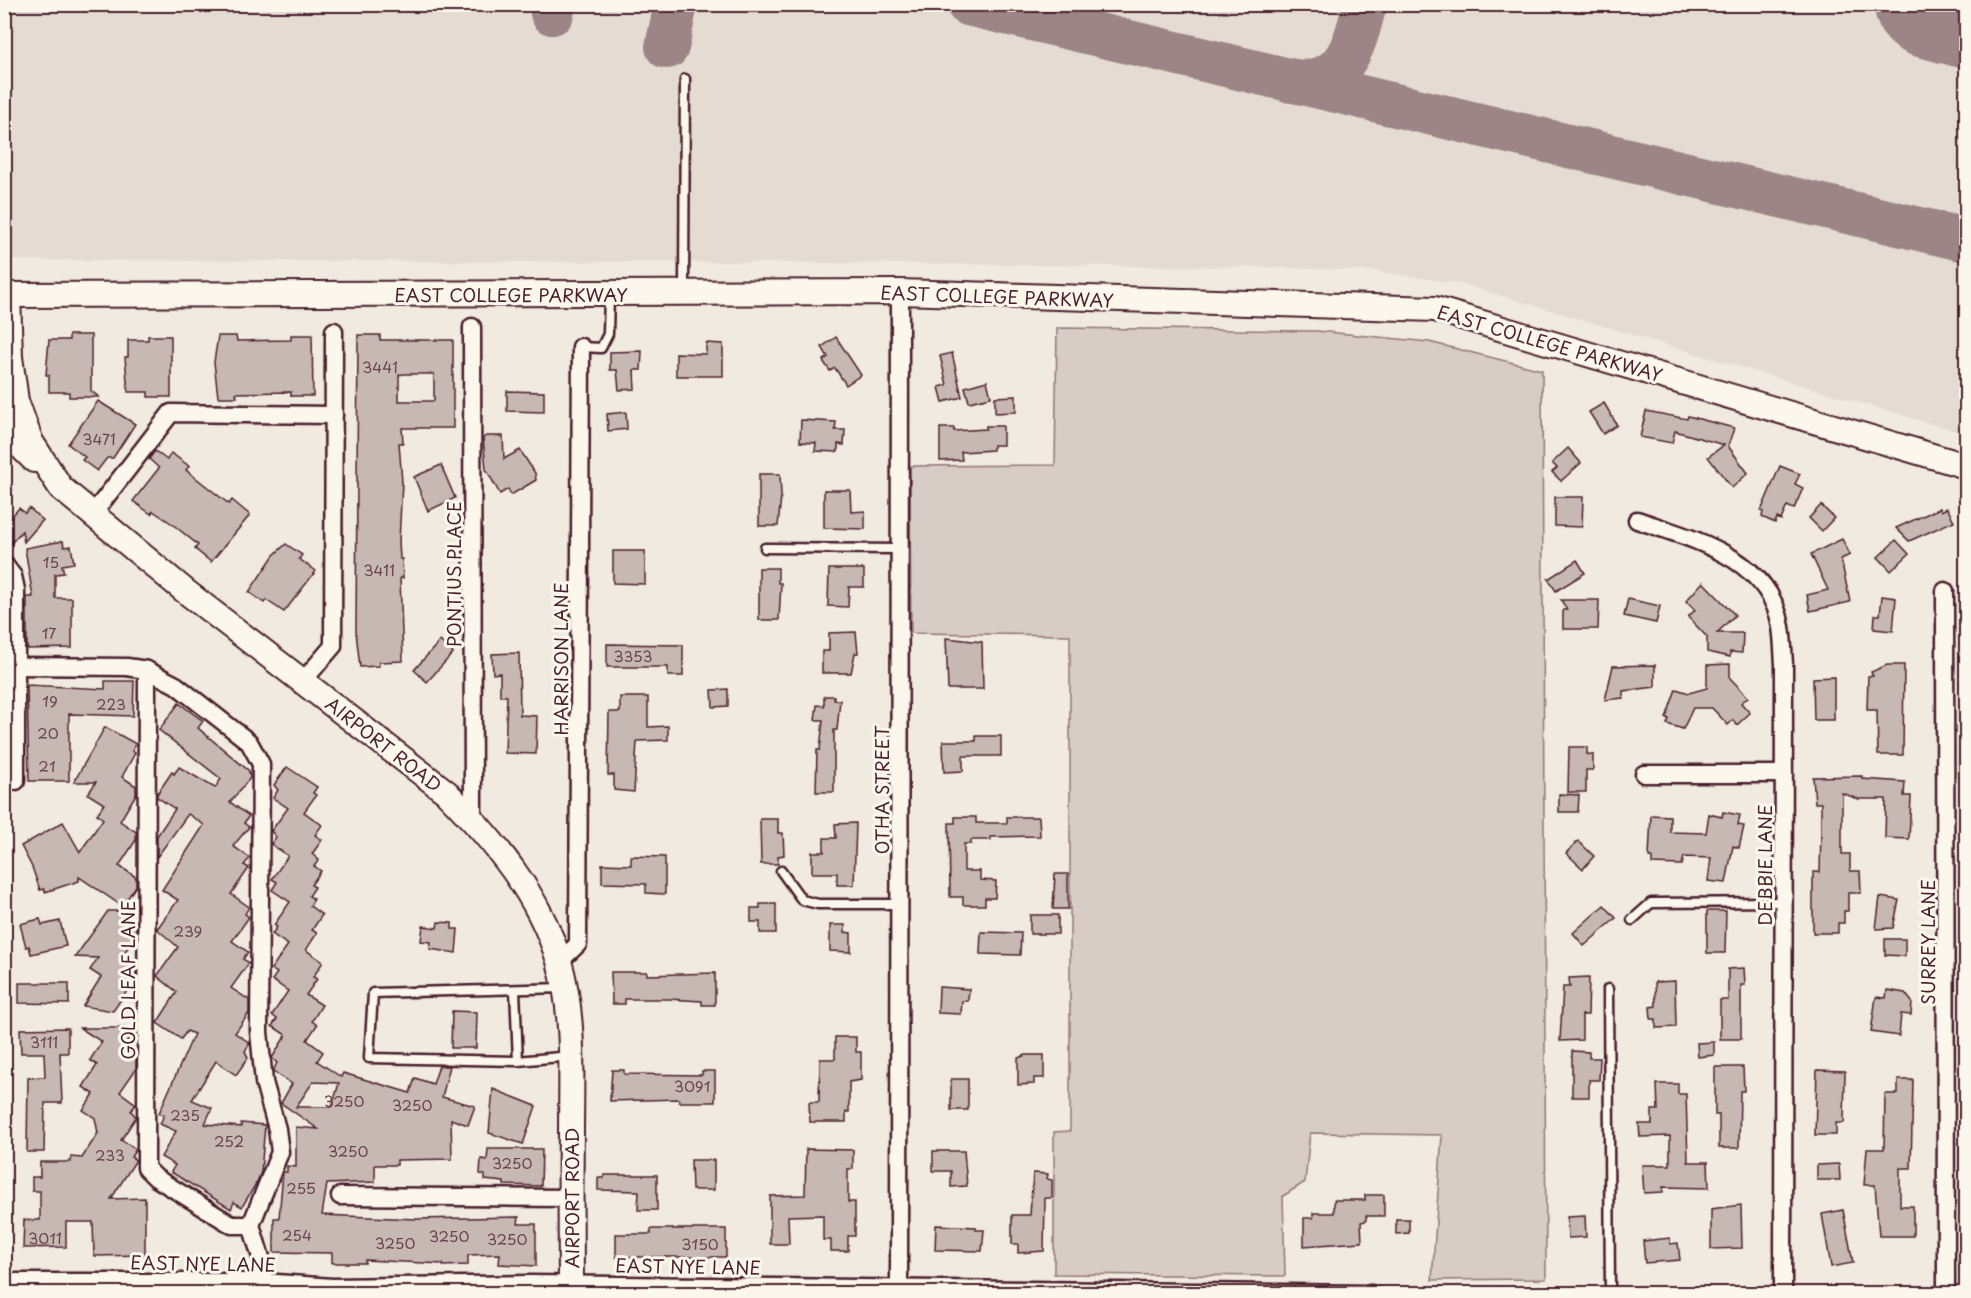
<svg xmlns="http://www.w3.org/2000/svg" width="1971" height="1298" font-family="'Playpen Sans',sans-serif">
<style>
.built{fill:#e4dbd2}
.green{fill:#d8ccc6;stroke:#917678;stroke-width:1.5}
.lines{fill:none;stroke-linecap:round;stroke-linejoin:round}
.taxiway{stroke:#9d8486;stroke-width:44}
.runway{stroke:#9d8486;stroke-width:108}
.building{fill:#c8b8b3;stroke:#4a1f2b;stroke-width:1.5;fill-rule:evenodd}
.lane-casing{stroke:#4a1f2b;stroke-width:13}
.street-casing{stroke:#4a1f2b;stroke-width:21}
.secondary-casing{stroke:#4a1f2b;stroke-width:28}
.lane{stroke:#fbf7ec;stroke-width:8}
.street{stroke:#fbf7ec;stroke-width:16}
.secondary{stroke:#fbf7ec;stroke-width:24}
.labels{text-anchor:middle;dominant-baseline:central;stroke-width:6;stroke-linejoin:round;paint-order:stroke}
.number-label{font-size:15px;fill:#6a454d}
.street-label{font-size:18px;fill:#4a1f2b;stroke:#fbf7ec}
</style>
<rect width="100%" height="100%" fill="#f0eae0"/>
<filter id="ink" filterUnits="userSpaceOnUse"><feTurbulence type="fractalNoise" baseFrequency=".0167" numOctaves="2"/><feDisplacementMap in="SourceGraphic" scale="12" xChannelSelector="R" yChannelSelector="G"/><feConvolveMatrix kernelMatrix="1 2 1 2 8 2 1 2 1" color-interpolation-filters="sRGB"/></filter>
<g filter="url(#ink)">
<polygon class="built" points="5,5 1966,5 1966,434 1462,284 1374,271 1266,267 714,262 5,260"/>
<polygon class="green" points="1057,328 1317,331 1429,342 1542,370 1546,1279 1432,1280 1442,1135 1310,1133 1305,1182 1283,1196 1285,1276 1054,1274 1054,1132 1070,1131 1070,635 911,633 910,466 1055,465"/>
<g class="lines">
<g class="taxiway">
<polyline points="968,4 1966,240"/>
<polyline points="552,13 554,4"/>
<polyline points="667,47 676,4"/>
<path d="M1291 81C1345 87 1354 47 1365 4"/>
</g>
<polyline class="runway" points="1928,4 1966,14"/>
</g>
<g class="building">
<polygon points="69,335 91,335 91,391 99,397 69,397 69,392 49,392 49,375 46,375 49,340 69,340"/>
<polygon points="291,335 312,335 313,396 291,396 291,392 236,393 237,397 218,397 214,362 218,336 236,336 237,341 291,340"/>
<path d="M358 335H380V340H453V428H402L403 443H399L402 482 399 542 400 559H402L403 578H400L403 661 379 662V666L360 667 356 632ZM403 374H434V401H399V375Z"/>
<polygon points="148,336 171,336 171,397 148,397 148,392 128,392 125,357 128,357 128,340 148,340"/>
<polygon points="836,337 861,375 846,385 835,368 830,371 823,361 828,357 822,347"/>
<polygon points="706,343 723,344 723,376 676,376 676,353 706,354"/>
<polygon points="642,351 641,370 634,370 635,389 619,390 617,370 610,370 610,352"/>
<polygon points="952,353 962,397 943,402 939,387 947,385 940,356"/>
<polygon points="987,381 991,397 969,402 965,387"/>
<polygon points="507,391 544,392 544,412 507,411"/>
<polygon points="1016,396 1016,412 995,413 995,397"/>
<polygon points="98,401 135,424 113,458 107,458 97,471 82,460 85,457 68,444"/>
<polygon points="1604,403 1617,425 1603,434 1589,412"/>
<polygon points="1646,411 1687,419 1688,416 1734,428 1728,446 1748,473 1732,488 1708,457 1724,445 1675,431 1672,443 1640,437"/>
<polygon points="626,412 627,429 608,431 607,414"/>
<polygon points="801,420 836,422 835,430 845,430 844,445 838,444 838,452 815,451 816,443 800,442"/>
<polygon points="986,426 1003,426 1003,445 993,445 993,450 961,452 962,460 940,461 940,428 954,428 954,431 986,429"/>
<polygon points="486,436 503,436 504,459 520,450 535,473 536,480 511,495 508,489 500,494 486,469 483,438"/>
<polygon points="1568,448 1581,463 1561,481 1552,472 1557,468 1552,463"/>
<polygon points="155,451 167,460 171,453 189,466 186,470 229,504 232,500 250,515 211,562 195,549 198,545 171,523 153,511 151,514 133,501 159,468 149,459"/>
<polygon points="441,465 455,498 428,511 414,477"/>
<polygon points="1780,466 1800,474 1795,484 1803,488 1794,509 1787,506 1781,520 1777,518 1775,523 1762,517 1763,512 1761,511"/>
<polygon points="759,474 780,474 781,496 778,526 759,526"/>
<polygon points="824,490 850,490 851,512 865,511 865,529 824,528"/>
<polygon points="1555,497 1583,497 1582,527 1555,526"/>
<polygon points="1821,505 1834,518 1822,531 1809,518"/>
<polygon points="19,508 25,513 29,508 43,520 24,542 22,531 4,551 4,525"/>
<polygon points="1940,508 1941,511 1947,508 1954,521 1909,541 1896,528"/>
<polygon points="1842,539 1850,555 1841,559 1850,602 1810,611 1807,595 1828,590 1811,554"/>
<polygon points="1896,540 1909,554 1891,571 1878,557"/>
<polygon points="63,541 64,547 71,546 74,563 62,565 64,573 55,574 55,598 72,598 72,648 27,649 27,597 33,597 25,548"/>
<polygon points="286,544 302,555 299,559 316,571 284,612 266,600 264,603 249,592 274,555"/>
<polygon points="613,551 645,551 645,584 613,583"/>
<polygon points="1577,560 1585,573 1556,591 1548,579"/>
<polygon points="759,568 778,568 778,583 781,583 779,620 759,620"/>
<polygon points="829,569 864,569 864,587 849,587 848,607 828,606"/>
<polygon points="1703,582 1735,615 1717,633 1743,633 1742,653 1730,652 1730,657 1707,652 1707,637 1688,617 1695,610 1686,601"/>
<polygon points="1882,596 1896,598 1893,631 1874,629 1875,615 1880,615"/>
<polygon points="1628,599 1660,606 1656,623 1624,616"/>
<polygon points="1561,600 1599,600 1598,629 1563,629 1563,610 1567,610"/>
<polygon points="856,632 858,653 855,653 851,673 822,673 822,651 829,651 829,633"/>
<polygon points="946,638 982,642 983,689 948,689"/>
<polygon points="440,641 453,653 427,682 414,670"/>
<polygon points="607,644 683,645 683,676 668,676 668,667 607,667"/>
<polygon points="519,653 520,715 537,716 536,754 505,753 507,696 500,696 500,673 493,674 492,654"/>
<polygon points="1730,664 1730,678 1748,697 1741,703 1750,713 1737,725 1733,720 1728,725 1712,708 1693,708 1683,729 1667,724 1669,719 1666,718 1676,689 1689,693 1707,688 1707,665"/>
<polygon points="1655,665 1655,687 1623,691 1623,698 1605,700 1613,666"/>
<polygon points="1887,665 1904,665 1903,755 1878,755 1877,710 1867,710 1868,676 1873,676 1871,672"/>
<polygon points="1834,677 1834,720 1814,720 1813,678"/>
<polygon points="105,681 134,681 133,716 69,714 69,781 29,781 27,685 105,689"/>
<polygon points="728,689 728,706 713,707 712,690"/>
<polygon points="824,696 834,696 834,700 840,700 837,730 834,730 834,792 816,792 817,750 820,750 823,720 815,720 817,705 824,706"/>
<polygon points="620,697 648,697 648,727 668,726 668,740 637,741 634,792 614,790 614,775 608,775 609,712 620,712"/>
<polygon points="179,703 203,721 198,728 249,771 250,778 230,802 249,816 244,823 249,827 233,846 250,858 244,865 249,868 231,894 249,907 245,914 249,917 232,941 248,952 243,959 249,963 231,988 249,1000 249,1013 235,1033 250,1043 245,1051 248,1058 236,1075 216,1061 192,1100 212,1108 205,1124 241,1127 241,1123 265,1125 261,1172 257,1182 242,1207 234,1202 231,1209 171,1172 175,1165 161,1157 176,1131 160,1124 164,1115 159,1113 194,1034 187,1031 181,1039 157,1023 177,992 157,976 178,947 157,929 178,900 162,890 204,825 188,814 157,857 157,836 175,809 157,797 157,794 172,772 174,774 179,767 215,788 221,779 159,730"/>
<polygon points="105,727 136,744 132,751 135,753 122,777 136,786 136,794 120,821 136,832 136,840 119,866 136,877 136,886 122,906 79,877 79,881 45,892 44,889 40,890 32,867 21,846 63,822 80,852 103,819 97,814 104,804 88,794 96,782 74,782"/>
<polygon points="976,736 1001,736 1001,756 963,756 963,771 944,772 943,741 976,741"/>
<polygon points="1569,747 1587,747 1587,754 1593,755 1593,770 1586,770 1586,792 1568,792"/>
<path d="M287 767 317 787 313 793 316 795 304 812 322 825 315 835 322 840 312 854 319 860 314 866 321 871 311 885 315 887 309 896 314 899 310 906 322 915 312 930 317 933 306 950 323 962 313 977 317 979 306 995 322 1005 312 1021 317 1025 307 1040 323 1052 317 1061 341 1077 343 1073 410 1093 415 1078 433 1084 439 1066H450L442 1097 475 1106 468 1125 451 1119 452 1159 397 1160V1165H375V1182L327 1184 322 1215 416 1219 519 1217 518 1224H536V1266L499 1264 500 1254 468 1255V1265L443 1266V1264L365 1260V1263H332V1253L274 1252V1218H279L283 1172H287V1166L296 1167V1127L318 1129 281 1103 292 1084 273 1071 277 1063 272 1058 286 1035 272 1026 277 1019 272 1015 288 991 272 980 277 973 271 969 288 945 272 934 277 927 274 925 290 902 272 890 277 882 272 879 288 856 271 844 276 837 271 831 288 808 273 798 278 790 274 785ZM313 1082 339 1083 332 1107H296Z"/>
<polygon points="1862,776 1862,779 1905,782 1904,796 1911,796 1909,839 1885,838 1886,799 1858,799 1842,793 1842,854 1850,854 1850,871 1860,871 1861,893 1848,893 1848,911 1844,911 1844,923 1838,923 1838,933 1813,933 1813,872 1820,872 1821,832 1821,803 1815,803 1813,777"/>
<polygon points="1559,794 1579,795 1578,812 1559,812"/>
<polygon points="1723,812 1740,815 1738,825 1744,826 1739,848 1733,846 1726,883 1708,881 1711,858 1684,857 1682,865 1652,864 1652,857 1649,857 1651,815 1670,816 1670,832 1706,833 1709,814 1722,817"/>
<polygon points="955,817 976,817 976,823 1007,823 1007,817 1039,817 1040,836 990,837 991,840 971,840 971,844 964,844 964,871 980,871 980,880 996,881 995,898 985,898 985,905 963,905 963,897 950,897 949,823 955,823"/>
<polygon points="760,819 778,819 778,833 783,833 784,855 778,856 778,864 761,864"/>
<polygon points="856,823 854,885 837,885 837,873 812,873 812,852 824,852 824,838 836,838 835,824"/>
<polygon points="1578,841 1594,856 1583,869 1566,853"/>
<polygon points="631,856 665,857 665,894 646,893 646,884 602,883 602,864 631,865"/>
<polygon points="1055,874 1068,874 1068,909 1053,909"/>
<polygon points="1880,897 1899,900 1893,928 1876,929"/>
<polygon points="760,904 776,904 776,933 760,933 760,922 751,922 751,908 760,908"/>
<polygon points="1604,905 1616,918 1584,946 1573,933"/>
<polygon points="108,911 118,911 136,924 136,937 120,958 136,969 136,978 113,1011 83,1006 101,977 90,970 98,958 75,957"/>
<polygon points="1707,911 1726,911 1725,953 1707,953"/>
<rect x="1030" y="915" width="28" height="19"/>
<polygon points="40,919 42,925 60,921 66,946 31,954 29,946 26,947 20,924"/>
<polygon points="438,922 452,923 452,929 458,929 456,953 430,949 431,942 421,941 423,926 437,928"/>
<polygon points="830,925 845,925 845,932 851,933 851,952 830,951"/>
<polygon points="981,932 1021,933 1020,955 980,954"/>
<polygon points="1885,939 1905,939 1905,956 1885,955"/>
<polygon points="1744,968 1745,985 1741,985 1741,1039 1720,1039 1720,1000 1728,1000 1728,969"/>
<polygon points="611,972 647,972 647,975 715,973 715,1005 702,1005 702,1001 668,999 625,999 625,1004 612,1004"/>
<polygon points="1589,977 1588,1015 1582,1015 1582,1040 1560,1041 1563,987 1570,987 1569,978"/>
<polygon points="1675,981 1676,1027 1656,1028 1656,1019 1651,1019 1650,1007 1656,1006 1655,982"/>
<polygon points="19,983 69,983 69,1004 19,1003"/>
<polygon points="939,987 969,989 968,1001 962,1001 961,1014 938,1013"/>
<polygon points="1887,990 1905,993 1912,1002 1911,1015 1901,1014 1899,1036 1871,1032 1876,997 1886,998"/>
<polygon points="452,1011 477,1012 476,1048 451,1048"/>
<polygon points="68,1028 68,1053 60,1053 62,1103 45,1103 44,1152 27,1152 28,1078 45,1077 44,1053 21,1053 20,1029"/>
<polygon points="80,1028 135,1028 122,1050 136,1059 136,1069 120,1092 136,1104 131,1111 136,1117 121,1140 136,1149 131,1157 136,1160 111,1199 145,1198 145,1255 94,1256 93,1222 66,1222 66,1247 23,1248 24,1220 40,1220 40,1191 32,1191 32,1177 40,1177 40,1162 71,1162 71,1157 82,1158 98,1133 95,1118 83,1110 94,1094 83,1087 97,1065 90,1060 102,1042"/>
<polygon points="835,1037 856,1037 856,1052 861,1052 861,1080 849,1082 849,1112 846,1112 846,1122 810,1122 809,1102 819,1102 820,1059 835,1059"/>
<polygon points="1714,1042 1714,1055 1698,1057 1697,1043"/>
<polygon points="1572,1051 1589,1052 1589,1058 1600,1058 1599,1080 1589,1080 1589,1097 1572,1097"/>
<polygon points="1026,1055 1044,1055 1044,1078 1034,1078 1034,1084 1018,1085 1018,1058"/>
<polygon points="1715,1067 1743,1067 1744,1091 1740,1091 1739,1148 1719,1148 1719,1115 1715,1115"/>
<polygon points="612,1070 624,1070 624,1074 702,1075 702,1071 715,1071 715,1102 679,1102 679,1099 610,1101"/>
<polygon points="1817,1070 1845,1071 1844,1123 1836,1123 1836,1135 1815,1135"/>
<rect x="951" y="1079" width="17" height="31"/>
<polygon points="1898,1080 1913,1080 1911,1168 1900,1168 1900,1206 1913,1206 1913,1236 1879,1236 1875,1185 1864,1185 1867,1149 1884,1149 1885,1094 1898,1094"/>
<polygon points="1657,1084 1678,1084 1678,1094 1686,1094 1688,1162 1708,1162 1709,1188 1663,1187 1663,1192 1644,1193 1642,1165 1670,1165 1670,1136 1640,1137 1639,1124 1652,1124 1652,1110 1658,1110"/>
<polygon points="493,1089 536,1106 523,1144 489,1133"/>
<polygon points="488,1149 542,1149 541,1186 504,1185 504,1182 485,1180 485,1175 480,1174 481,1159 487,1160"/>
<polygon points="806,1149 853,1150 853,1169 848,1169 848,1202 855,1202 855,1236 848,1236 848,1251 831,1251 831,1240 823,1240 823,1215 788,1216 789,1244 770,1244 770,1196 805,1195"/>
<polygon points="933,1151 964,1151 967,1186 951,1187 951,1171 933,1171"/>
<polygon points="691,1160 714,1160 714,1190 692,1190"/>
<polygon points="1839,1164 1840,1180 1817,1180 1817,1165"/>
<polygon points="1033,1173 1048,1174 1047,1179 1052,1180 1052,1198 1045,1198 1044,1251 1018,1253 1018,1244 1012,1244 1012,1215 1030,1215"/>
<polygon points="604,1175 657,1175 657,1210 638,1210 639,1191 598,1190 598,1178 604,1178"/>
<polygon points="1365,1195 1384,1195 1384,1216 1366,1216 1366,1221 1361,1222 1362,1242 1304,1246 1304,1218 1313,1218 1313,1213 1334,1213 1334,1200 1365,1200"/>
<polygon points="1741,1205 1742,1248 1711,1249 1711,1209"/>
<polygon points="1843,1210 1853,1263 1831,1267 1822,1214"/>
<polygon points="1585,1216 1586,1237 1568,1238 1567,1217"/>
<polygon points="1396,1219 1409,1219 1409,1233 1396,1234"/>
<polygon points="936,1225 976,1227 976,1230 984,1230 982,1251 935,1250"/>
<polygon points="651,1229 726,1229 726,1257 616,1257 616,1234 651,1234"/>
<polygon points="1670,1238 1670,1244 1678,1243 1680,1260 1645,1263 1643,1241"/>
</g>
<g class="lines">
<g class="lane-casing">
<g id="lane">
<polyline points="684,290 685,79"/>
<polyline points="581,347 601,348 608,334 609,296"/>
<polyline points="765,548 899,549"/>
<polyline points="781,871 802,900 818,904 900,904"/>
<polyline points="1632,920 1651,903 1783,902"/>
<polyline points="563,988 373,993 369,1058 518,1061 570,1056"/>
<polyline points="1608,989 1610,1294"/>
<polyline points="515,990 518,1061"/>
</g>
</g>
<g class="street-casing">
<g id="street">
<polyline points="472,327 473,820"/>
<polyline points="92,515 171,413 334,415"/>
<path d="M1637 520C1692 539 1770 557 1781 627 1783 639 1783 652 1784 664L1783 1294"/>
<polyline points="4,564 13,576 16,590 16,781"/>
<polyline points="1945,591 1946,1294"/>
<polyline points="16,666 127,667 147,670 176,685 249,742 261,764 259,1032 264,1082 277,1129 280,1152 251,1225"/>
<polyline points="147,670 146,1168 156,1178 232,1225 251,1225 263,1264 263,1282"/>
<polyline points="303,681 333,646 334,331"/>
<polyline points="1644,774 1784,774"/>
<polyline points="559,962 578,944 581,347"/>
<polyline points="340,1196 570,1198"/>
<polyline points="4,1282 263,1282 332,1287 530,1284 1372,1294"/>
<polyline points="899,1294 900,292"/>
</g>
</g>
<g class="secondary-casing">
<g id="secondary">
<polyline points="4,295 900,292 1435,309 1966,466"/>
<path d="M8 295 10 357 16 401 31 442 61 488 185 591 446 792C494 841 539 894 559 961 575 1016 571 1078 571 1134 570 1187 571 1240 571 1294"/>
<polyline points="4,430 34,460"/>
</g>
</g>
<use href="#lane" class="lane"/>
<use href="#street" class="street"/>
<use href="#secondary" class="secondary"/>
</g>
</g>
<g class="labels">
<g class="number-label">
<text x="380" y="366">3441</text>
<text x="99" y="438">3471</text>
<text x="51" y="561">15</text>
<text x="379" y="569">3411</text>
<text x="49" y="632">17</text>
<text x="633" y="655">3353</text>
<text x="50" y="700">19</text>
<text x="111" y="703">223</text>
<text x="48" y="732">20</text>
<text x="47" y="765">21</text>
<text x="188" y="930">239</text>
<text x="44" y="1041">3111</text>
<text x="692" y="1085">3091</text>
<text x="344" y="1100">3250</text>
<text x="412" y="1104">3250</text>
<text x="185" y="1114">235</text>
<text x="229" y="1140">252</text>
<text x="348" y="1150">3250</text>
<text x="110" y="1154">233</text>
<text x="512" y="1162">3250</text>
<text x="301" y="1187">255</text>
<text x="297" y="1234">254</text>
<text x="449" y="1235">3250</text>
<text x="45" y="1237">3011</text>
<text x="507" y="1238">3250</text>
<text x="395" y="1242">3250</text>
<text x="700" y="1243">3150</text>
</g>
<g class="street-label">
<text x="511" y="294">EAST COLLEGE PARKWAY</text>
<text transform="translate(997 296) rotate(2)">EAST COLLEGE PARKWAY</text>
<text transform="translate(1550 343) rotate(16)">EAST COLLEGE PARKWAY</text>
<text transform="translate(453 574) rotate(-90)">PONTIUS PLACE</text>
<text transform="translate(560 659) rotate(-90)">HARRISON LANE</text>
<text transform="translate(384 744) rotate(38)">AIRPORT ROAD</text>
<text transform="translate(881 790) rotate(-90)">OTHA STREET</text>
<text transform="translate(1764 865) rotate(-90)">DEBBIE LANE</text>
<text transform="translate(1927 942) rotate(-90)">SURREY LANE</text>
<text transform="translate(127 980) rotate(-90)">GOLD LEAF LANE</text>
<text transform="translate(571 1198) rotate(-90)">AIRPORT ROAD</text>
<text transform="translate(203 1263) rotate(1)">EAST NYE LANE</text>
<text transform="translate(688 1266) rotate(1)">EAST NYE LANE</text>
</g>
</g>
<rect width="1971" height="1298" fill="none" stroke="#fbf7ec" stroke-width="24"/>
<rect x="12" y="12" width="1947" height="1274" fill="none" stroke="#4a1f2b" stroke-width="2" filter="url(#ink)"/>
</svg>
